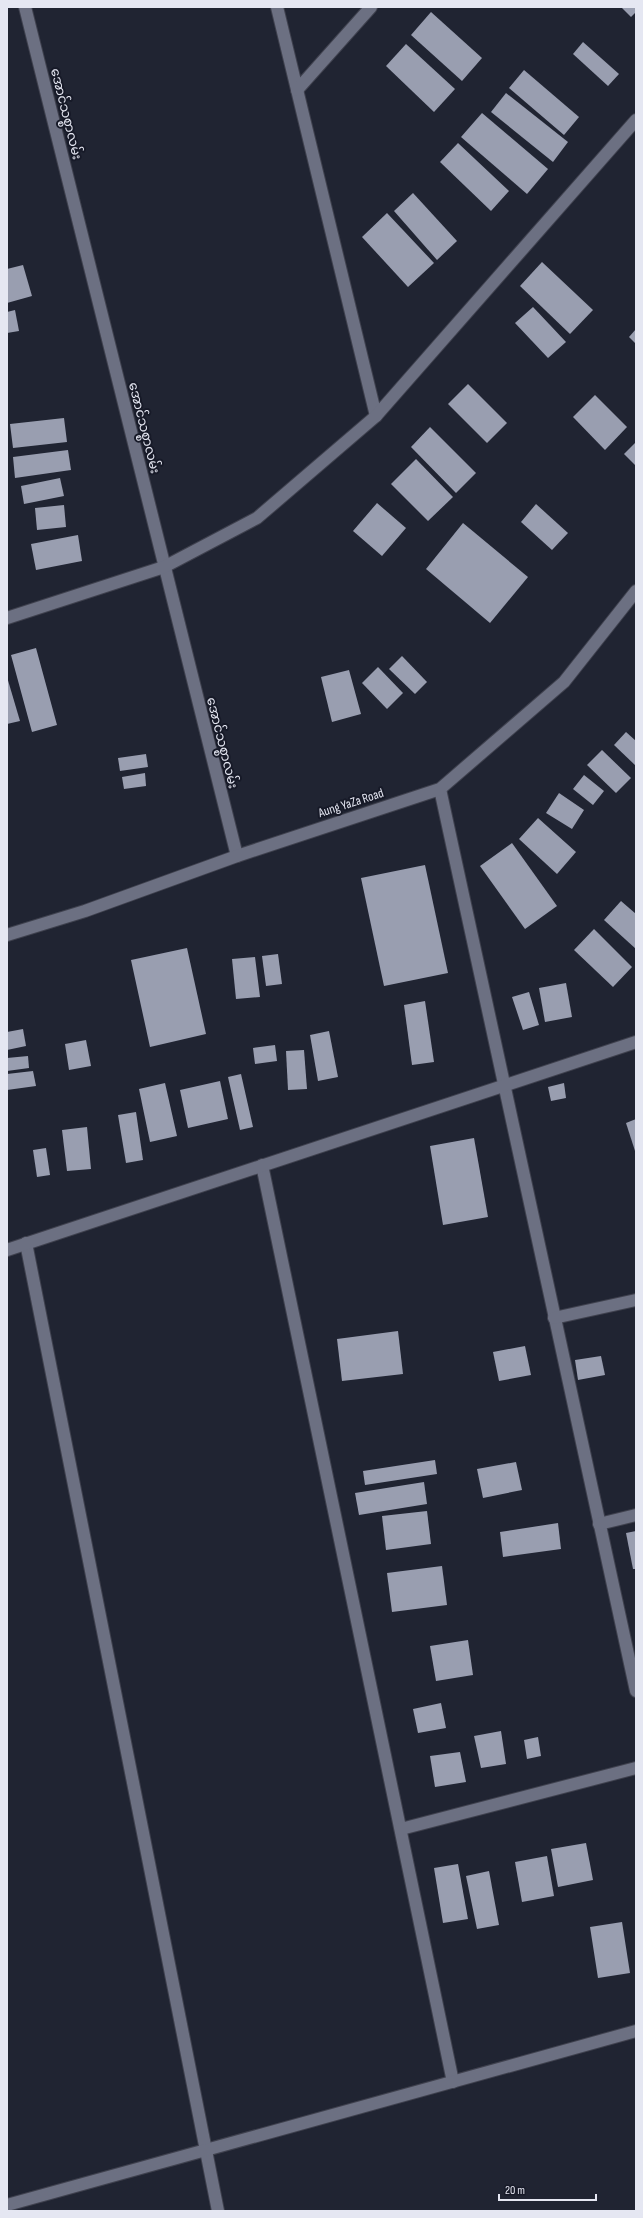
<svg xmlns="http://www.w3.org/2000/svg" width="643" height="2218" font-family="'Sofia Sans Condensed','Noto Sans Myanmar',sans-serif">
<style>
.building{fill:#999eb0}
.lines{fill:none;stroke-linecap:round;stroke-linejoin:round}
.minor-casing{stroke:#3f414e;stroke-width:14}
.minor{stroke:#6c7082;stroke-width:12}
.labels{text-anchor:middle;dominant-baseline:central;stroke-width:4;stroke-linejoin:round;paint-order:stroke}
.street-label{font-size:13px;fill:#e5e7f2;stroke:#171a28}
</style>
<rect width="100%" height="100%" fill="#202432"/>
<g class="building">
<polygon points="621,7 636,7 636,12 631,17"/>
<polygon points="431,12 482,58 462,81 411,35"/>
<polygon points="583,42 619,74 608,86 573,54"/>
<polygon points="406,44 455,89 434,112 386,66"/>
<polygon points="524,70 579,117 564,135 509,88"/>
<polygon points="506,93 568,142 553,162 491,112"/>
<polygon points="482,113 548,169 527,194 461,137"/>
<polygon points="458,143 509,191 491,211 440,162"/>
<polygon points="413,193 457,241 437,260 394,211"/>
<polygon points="387,213 434,263 408,287 362,237"/>
<polygon points="542,262 593,310 570,334 520,286"/>
<polygon points="23,265 32,296 7,303 7,269"/>
<polygon points="533,307 566,342 548,358 515,323"/>
<polygon points="15,310 19,331 7,333 7,312"/>
<polygon points="636,329 636,344 629,337"/>
<polygon points="468,384 507,423 487,443 448,404"/>
<polygon points="595,395 627,427 605,450 573,417"/>
<polygon points="64,418 67,442 13,448 10,424"/>
<polygon points="430,427 476,473 456,493 411,447"/>
<polygon points="636,442 636,466 624,454"/>
<polygon points="68,450 71,470 15,478 13,457"/>
<polygon points="416,459 453,497 428,521 391,484"/>
<polygon points="60,478 64,496 24,504 21,486"/>
<polygon points="377,503 406,528 382,556 353,531"/>
<polygon points="536,504 568,533 552,550 521,522"/>
<polygon points="64,505 66,527 37,530 35,508"/>
<polygon points="463,523 528,577 490,623 426,569"/>
<polygon points="78,535 82,561 36,570 31,544"/>
<polygon points="36,648 57,725 32,732 11,655"/>
<polygon points="402,656 427,682 415,694 389,669"/>
<polygon points="378,667 403,693 387,709 362,683"/>
<polygon points="349,670 361,714 332,722 321,677"/>
<polygon points="7,677 20,721 7,724"/>
<polygon points="626,732 636,741 636,766 614,745"/>
<polygon points="602,750 631,778 616,793 587,765"/>
<polygon points="146,754 148,767 120,771 118,758"/>
<polygon points="145,773 146,786 124,789 122,777"/>
<polygon points="584,775 604,791 593,805 573,789"/>
<polygon points="559,793 584,810 572,829 546,813"/>
<polygon points="538,818 576,852 557,874 519,839"/>
<polygon points="512,843 557,906 525,929 480,866"/>
<polygon points="425,865 448,973 384,986 361,878"/>
<polygon points="621,901 636,914 636,949 604,920"/>
<polygon points="594,929 632,967 613,987 574,950"/>
<polygon points="187,948 206,1034 150,1047 131,960"/>
<polygon points="278,954 282,984 266,986 262,956"/>
<polygon points="255,957 260,997 236,999 232,959"/>
<polygon points="566,983 572,1017 545,1022 539,988"/>
<polygon points="529,992 539,1025 523,1030 512,997"/>
<polygon points="425,1001 434,1062 412,1065 404,1005"/>
<polygon points="23,1029 26,1046 7,1050 7,1032"/>
<polygon points="329,1031 338,1077 318,1081 310,1035"/>
<polygon points="86,1040 91,1066 69,1070 65,1044"/>
<polygon points="275,1045 277,1061 255,1064 253,1048"/>
<polygon points="304,1050 307,1089 288,1090 286,1051"/>
<polygon points="28,1056 29,1068 7,1071 7,1058"/>
<polygon points="33,1071 36,1086 7,1090 7,1074"/>
<polygon points="241,1074 253,1127 240,1130 228,1077"/>
<polygon points="220,1081 228,1119 188,1128 180,1090"/>
<polygon points="165,1083 177,1136 150,1142 139,1089"/>
<polygon points="564,1083 566,1098 551,1101 548,1087"/>
<polygon points="136,1112 143,1160 126,1163 118,1115"/>
<polygon points="636,1119 636,1154 626,1123"/>
<polygon points="87,1127 91,1169 67,1171 62,1130"/>
<polygon points="474,1138 488,1217 443,1225 430,1146"/>
<polygon points="46,1148 50,1175 37,1177 33,1150"/>
<polygon points="398,1331 403,1374 342,1381 337,1339"/>
<polygon points="525,1346 531,1375 499,1381 493,1352"/>
<polygon points="601,1356 605,1375 578,1380 575,1360"/>
<polygon points="435,1460 437,1474 365,1485 363,1471"/>
<polygon points="516,1462 522,1490 483,1498 477,1469"/>
<polygon points="424,1482 427,1504 359,1515 355,1493"/>
<polygon points="427,1511 431,1544 386,1550 382,1516"/>
<polygon points="558,1523 561,1549 503,1557 500,1532"/>
<polygon points="636,1531 636,1569 633,1569 626,1533"/>
<polygon points="442,1566 447,1605 392,1612 387,1573"/>
<polygon points="468,1640 473,1675 436,1681 430,1646"/>
<polygon points="441,1703 446,1728 418,1733 413,1709"/>
<polygon points="501,1731 506,1764 481,1768 474,1736"/>
<polygon points="538,1737 541,1756 527,1759 524,1740"/>
<polygon points="460,1752 466,1782 435,1787 430,1756"/>
<polygon points="586,1843 593,1880 558,1887 551,1849"/>
<polygon points="547,1856 554,1896 522,1902 515,1862"/>
<polygon points="458,1864 468,1919 443,1923 434,1868"/>
<polygon points="489,1871 499,1925 477,1929 466,1876"/>
<polygon points="622,1922 630,1973 598,1978 590,1927"/>
</g>
<g class="lines">
<g class="minor-casing">
<g id="minor">
<polyline points="25,7 237,856"/>
<polyline points="277,7 376,416"/>
<polyline points="297,90 371,7"/>
<polyline points="7,618 164,567 257,518 376,416 636,120"/>
<polyline points="440,789 636,1691"/>
<polyline points="7,935 85,911 237,856 440,789 564,682 636,591"/>
<polyline points="262,1165 453,2082"/>
<polyline points="26,1243 218,2211"/>
<polyline points="7,1250 636,1042"/>
<polyline points="554,1318 636,1300"/>
<polyline points="599,1524 636,1515"/>
<polyline points="401,1829 636,1768"/>
<polyline points="7,2205 636,2031"/>
</g>
</g>
<use href="#minor" class="minor"/>
</g>
<g class="labels">
<g class="street-label">
<text transform="translate(66 114) rotate(76)">အောင်သစ္စာလမ်း</text>
<text transform="translate(144 428) rotate(76)">အောင်သစ္စာလမ်း</text>
<text transform="translate(222 743) rotate(76)">အောင်သစ္စာလမ်း</text>
<text transform="translate(351 803) rotate(-18)">Aung YaZa Road</text>
</g>
</g>
<rect width="643" height="2218" fill="none" stroke="#e5e7f2" stroke-width="16"/>
<path d="M499 2194v6h97v-6" fill="none" stroke="#e5e7f2" stroke-width="2"/>
<text x="505" y="2194" font-size="12" fill="#e5e7f2" stroke="#171a28" stroke-width="3" paint-order="stroke">20 m</text>
</svg>
